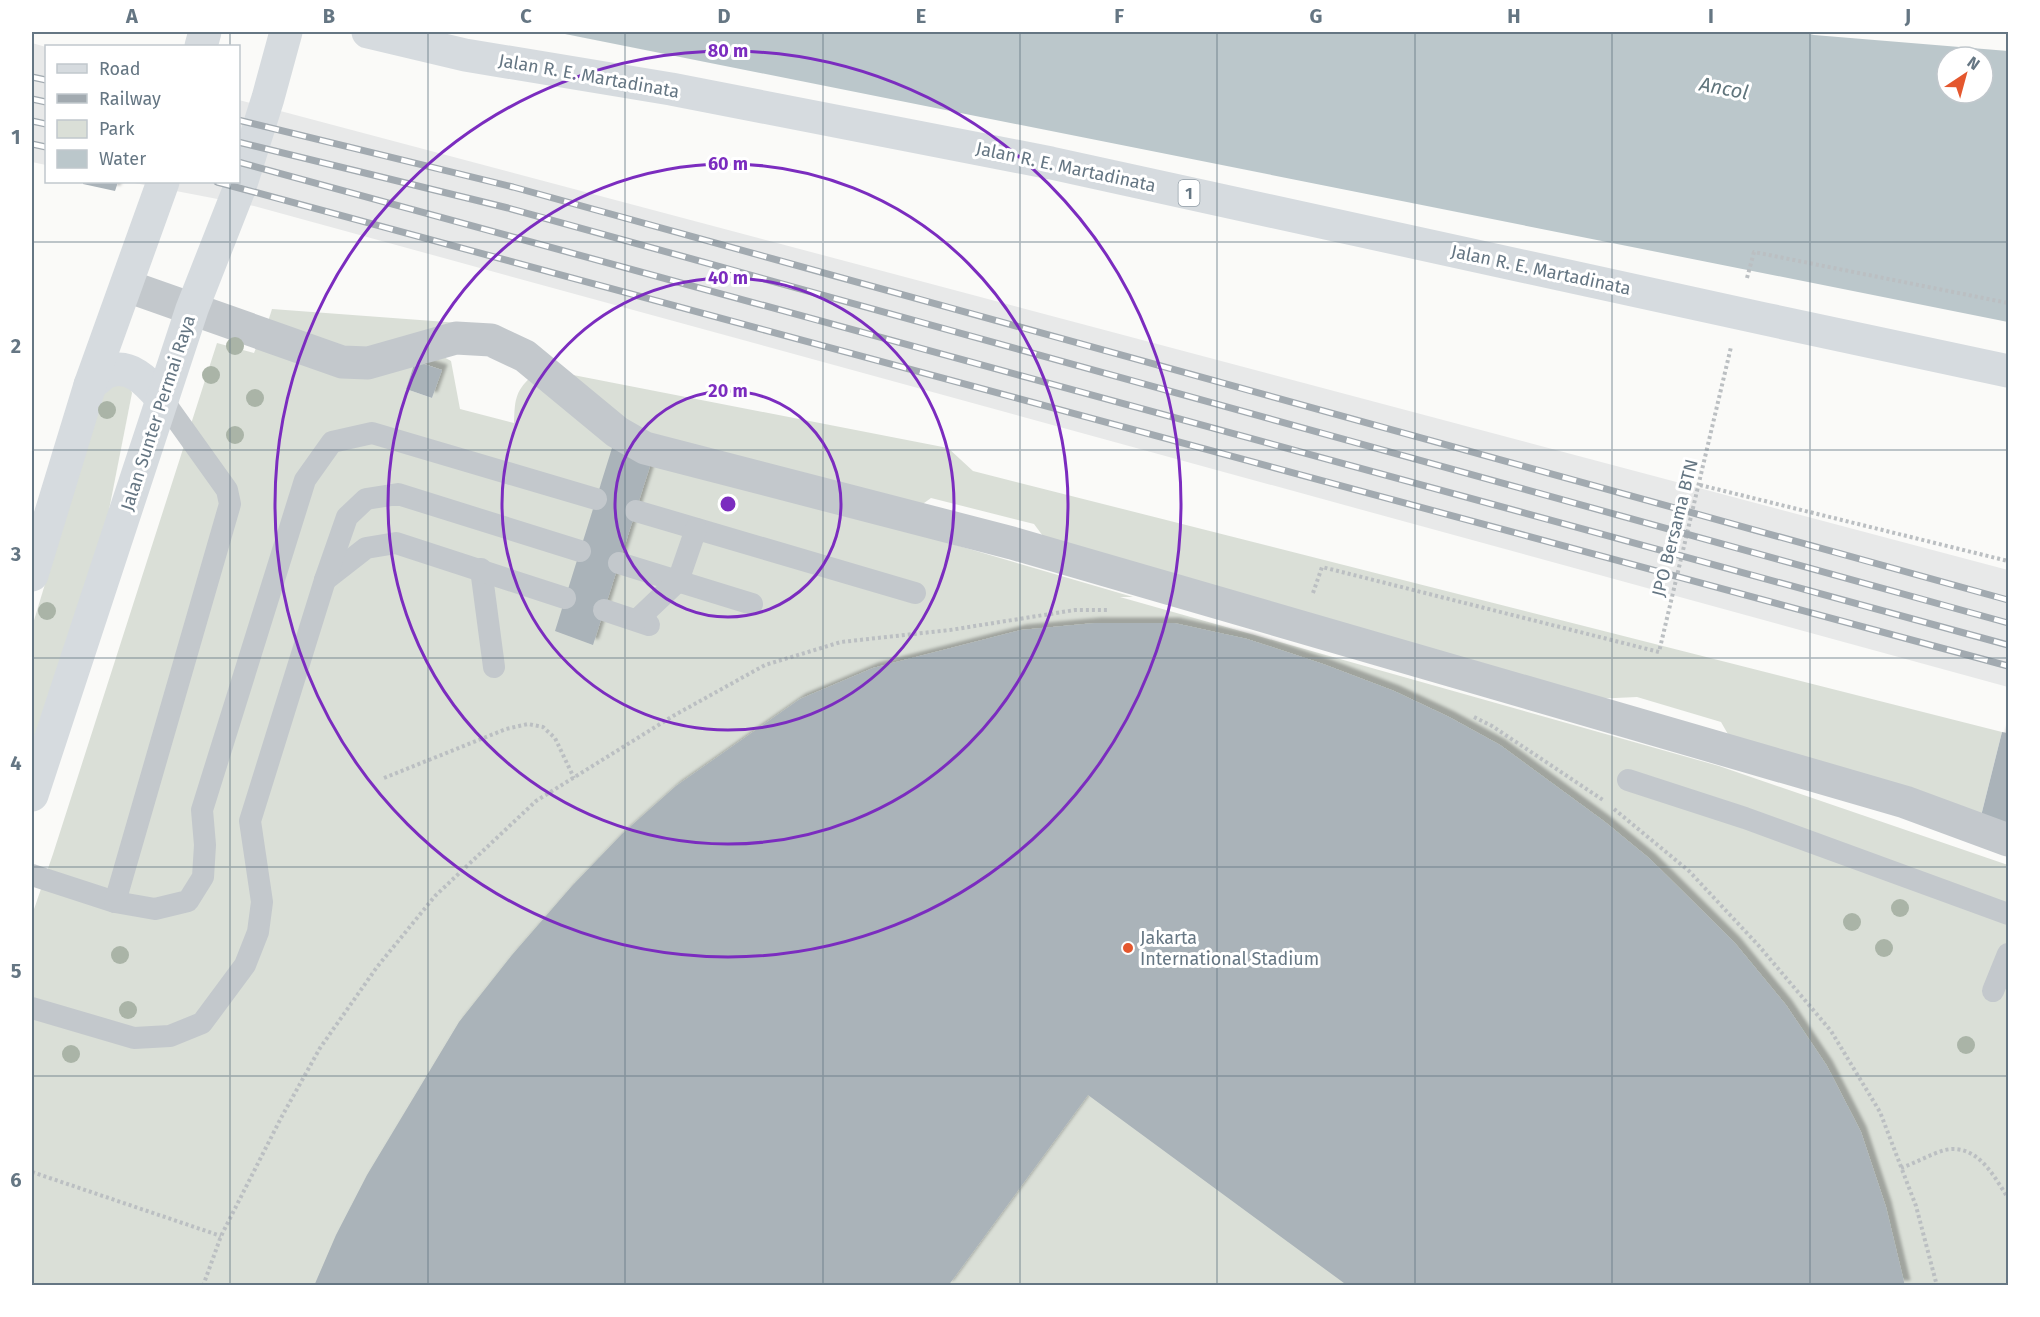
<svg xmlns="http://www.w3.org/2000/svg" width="2040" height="1317" font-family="'Fira Sans',sans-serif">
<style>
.built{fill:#e8e9e9}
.green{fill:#dadfd7}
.water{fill:#bbc7cb;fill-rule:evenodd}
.building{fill:#aab3b9;filter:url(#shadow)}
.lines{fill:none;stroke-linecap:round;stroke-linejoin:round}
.path{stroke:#bbbfc2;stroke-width:4;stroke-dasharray:3 3;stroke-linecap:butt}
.service{stroke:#c3c8cc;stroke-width:22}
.minor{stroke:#c3c8cc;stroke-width:33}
.secondary{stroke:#d6dbdf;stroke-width:33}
.trunk{stroke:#d6dbdf;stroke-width:33}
.rail-casing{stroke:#a2aab0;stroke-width:7}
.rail{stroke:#fff;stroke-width:4.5;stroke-dasharray:14;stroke-linecap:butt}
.tree{fill:#aab4a7}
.grid{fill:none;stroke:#657683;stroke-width:1.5;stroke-opacity:0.55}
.ring{fill:none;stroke:#7b2cbf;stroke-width:3}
.poi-dot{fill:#e4572e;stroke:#fff;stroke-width:2}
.labels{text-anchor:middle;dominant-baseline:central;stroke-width:6;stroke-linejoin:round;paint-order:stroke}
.shield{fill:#fff;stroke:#939fa8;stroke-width:1.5}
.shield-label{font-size:16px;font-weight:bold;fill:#657683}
.street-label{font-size:18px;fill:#657683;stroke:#fff}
.poi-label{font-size:18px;fill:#657683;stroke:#fff;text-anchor:start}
.water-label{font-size:20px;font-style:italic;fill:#60757c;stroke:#fff}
.centre{fill:#7b2cbf;stroke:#fff;stroke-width:3}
.ring-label{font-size:18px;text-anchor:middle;font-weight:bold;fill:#7b2cbf;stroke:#fff;stroke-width:6;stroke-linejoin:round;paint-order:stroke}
.neatline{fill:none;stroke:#657683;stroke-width:2}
.grid-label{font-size:20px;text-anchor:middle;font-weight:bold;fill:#657683}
</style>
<defs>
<filter id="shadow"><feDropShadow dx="5.5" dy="-5.5" stdDeviation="1.5" flood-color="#0004"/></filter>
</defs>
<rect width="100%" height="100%" fill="#fafaf8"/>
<g class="built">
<polygon points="32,43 46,47 46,165 32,162"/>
<polygon points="239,100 2008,570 2008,687 254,206 129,182 238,182"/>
</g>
<g class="green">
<polygon points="272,309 460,323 366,357 265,331"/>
<path d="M217 343 254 353 258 343 415 361 406 389 432 398 441 370 422 363 442 356 451 361 460 409 514 423C515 403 514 392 531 377L628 449 1133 597H1120L1719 766 2008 865V1285H32V915L53 854Z"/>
<polygon points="568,374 948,448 973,471 2002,732 1980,820 1729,736 1721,722 1637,697 1594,699 1054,551 1034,524 931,498 913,511 651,444"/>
<polygon points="109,381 129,384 132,393 108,515 32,744 32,627 104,389"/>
</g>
<path class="water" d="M555 32H1801L1814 35 2008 51V322ZM1947 57H1983V93H1947Z"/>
<g class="building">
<polygon points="83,182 118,182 115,191 83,184"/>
<polygon points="415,361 442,370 432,398 406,389"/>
<polygon points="612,448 652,460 593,645 555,631"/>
<polygon points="1095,623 1174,623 1247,639 1323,664 1394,691 1449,717 1500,745 1605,822 1650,859 1734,942 1786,1005 1827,1066 1861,1132 1886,1207 1905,1286 1348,1286 1088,1095 948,1286 314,1286 336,1235 367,1175 459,1022 512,955 572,886 622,834 676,786 800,699 873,668 1021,630"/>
<polygon points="2002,732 2008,733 2008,826 1980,820"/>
</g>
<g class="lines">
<g class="path">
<polyline points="1747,278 1754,252 2008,303"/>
<polyline points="1700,485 2008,561"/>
<polyline points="1313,593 1322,567 1659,652 1731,347"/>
<polyline points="1474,717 1492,726 1603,800"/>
<polyline points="384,778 506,729 528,724 543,727 555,738 574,778"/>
<polyline points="1614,809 1689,871 1759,946 1831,1031 1880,1112 1916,1206 1937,1286"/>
<path d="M1901 1168C1915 1163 1931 1154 1945 1150 1977 1143 1994 1176 2008 1198"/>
<polyline points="32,1172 221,1236"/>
<polyline points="203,1286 221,1236 281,1118 320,1048 377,967 435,896 536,801 673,716 765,665 841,642 950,630 1075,610 1107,610"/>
</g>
<g class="service">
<polyline points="636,511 915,593"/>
<polyline points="619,563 752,604"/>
<polyline points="481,569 494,667"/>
<polyline points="325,580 366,548 396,543 565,598"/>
<polyline points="604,610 649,625"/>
<polyline points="637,620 678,581 696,529"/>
<polyline points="1628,780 1745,818 2008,914"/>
<polyline points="32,875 115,902 155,909 188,901 203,877 205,845 202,810 305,480 332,442 372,433 596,499"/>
<polyline points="115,902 230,504 227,490 162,399"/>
<polyline points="1993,991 2008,954"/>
<polyline points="32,1008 134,1038 170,1036 202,1023 245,965 258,932 262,902 250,821 325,580 347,517 366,499 398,494 580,551"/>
</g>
<polyline class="minor" points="127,286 342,362 368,363 456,338 491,340 525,356 617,432 645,448 1012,543 1905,802 2008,840"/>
<g class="secondary">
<polyline points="201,46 205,32"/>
<path d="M90 385C95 381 100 376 105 373 129 360 149 384 162 399"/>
<polyline points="32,575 90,385 163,182"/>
<polyline points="32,795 192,309 240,187 268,98 286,32"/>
</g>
<polyline class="trunk" points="368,32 465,55 671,89 1051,163 1765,319 2008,371"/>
<g class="rail-casing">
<g id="rail">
<polyline points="32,77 46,80"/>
<polyline points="32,99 46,102"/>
<polyline points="238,120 513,187 2008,600"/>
<polyline points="32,121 46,124"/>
<polyline points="238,142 508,208 2008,623"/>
<polyline points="32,144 46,147"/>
<polyline points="238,162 2008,645"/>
<polyline points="217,182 2008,666"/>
</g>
</g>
<use href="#rail" class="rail"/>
</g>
<g class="tree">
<circle cx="235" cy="346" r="9"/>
<circle cx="211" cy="375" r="9"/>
<circle cx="255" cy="398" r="9"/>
<circle cx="107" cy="410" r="9"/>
<circle cx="235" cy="435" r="9"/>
<circle cx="47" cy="611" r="9"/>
<circle cx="1900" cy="908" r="9"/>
<circle cx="1852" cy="922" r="9"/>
<circle cx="1884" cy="948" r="9"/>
<circle cx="120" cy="955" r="9"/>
<circle cx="128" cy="1010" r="9"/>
<circle cx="1966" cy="1045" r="9"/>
<circle cx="71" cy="1054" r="9"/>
</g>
<path class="grid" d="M230 32V46M428 32V1286M625 32V1286M823 32V1286M1020 32V1286M1217 32V1286M1415 32V1286M1612 32V1286M1810 32V1286M230 182V1286M32 242H2008M32 450H2008M32 658H2008M32 867H2008M32 1076H2008"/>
<g class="ring">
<circle cx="728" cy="504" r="113"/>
<circle cx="728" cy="504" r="226"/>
<circle cx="728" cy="504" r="340"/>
<circle cx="728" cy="504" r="453"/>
</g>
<circle class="poi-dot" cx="1128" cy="948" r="6"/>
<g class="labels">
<rect class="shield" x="1178.5" y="180" width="21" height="26" rx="4.5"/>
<g class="shield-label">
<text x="1189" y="193">1</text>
</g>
<g class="street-label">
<text transform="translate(589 76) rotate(10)">Jalan R. E. Martadinata</text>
<text transform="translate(1066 167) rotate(12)">Jalan R. E. Martadinata</text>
<text transform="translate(1541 270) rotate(12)">Jalan R. E. Martadinata</text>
<text transform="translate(158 413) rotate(-72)">Jalan Sunter Permai Raya</text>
<text transform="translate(1675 528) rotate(-76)">JPO Bersama BTN</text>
</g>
<g class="poi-label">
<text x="1140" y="938">Jakarta<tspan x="1140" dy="21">International Stadium</tspan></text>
</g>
<g class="water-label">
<text transform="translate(1724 88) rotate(11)">Ancol</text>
</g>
</g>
<circle cx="728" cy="504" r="9" class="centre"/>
<g class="ring-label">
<text x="728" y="57">80 m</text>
<text x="728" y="170">60 m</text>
<text x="728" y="284">40 m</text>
<text x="728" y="397">20 m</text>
</g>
<rect width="2040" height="1317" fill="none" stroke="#ffffff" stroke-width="66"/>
<rect x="45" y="45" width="195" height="138" fill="#ffffff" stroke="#c1c8cd" stroke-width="1.5"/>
<rect x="57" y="64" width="30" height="9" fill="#d6dbdf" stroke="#c1c8cd" stroke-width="1.5"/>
<text x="99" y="75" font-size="18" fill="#657683">Road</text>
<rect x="57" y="94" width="30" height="9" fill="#a2aab0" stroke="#c1c8cd" stroke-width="1.5"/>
<text x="99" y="105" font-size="18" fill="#657683">Railway</text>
<rect x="57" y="120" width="30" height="18" fill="#dadfd7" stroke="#c1c8cd" stroke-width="1.5"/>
<text x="99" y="135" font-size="18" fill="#657683">Park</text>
<rect x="57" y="150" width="30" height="18" fill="#bbc7cb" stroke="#c1c8cd" stroke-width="1.5"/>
<text x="99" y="165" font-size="18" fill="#657683">Water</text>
<g transform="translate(1965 75) rotate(36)"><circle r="28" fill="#ffffff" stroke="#c1c8cd" stroke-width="1.5"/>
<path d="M0-4.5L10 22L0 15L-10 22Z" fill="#e4572e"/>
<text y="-9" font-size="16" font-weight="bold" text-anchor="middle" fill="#657683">N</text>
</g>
<rect x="33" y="33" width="1974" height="1251" class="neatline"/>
<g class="grid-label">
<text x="132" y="23">A</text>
<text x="329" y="23">B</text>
<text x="526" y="23">C</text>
<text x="724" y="23">D</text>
<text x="921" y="23">E</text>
<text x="1119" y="23">F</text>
<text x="1316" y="23">G</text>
<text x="1514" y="23">H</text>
<text x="1711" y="23">I</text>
<text x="1908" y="23">J</text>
<text x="16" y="144">1</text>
<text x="16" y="353">2</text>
<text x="16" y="561">3</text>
<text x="16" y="770">4</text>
<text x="16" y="978">5</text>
<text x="16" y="1187">6</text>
</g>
</svg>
